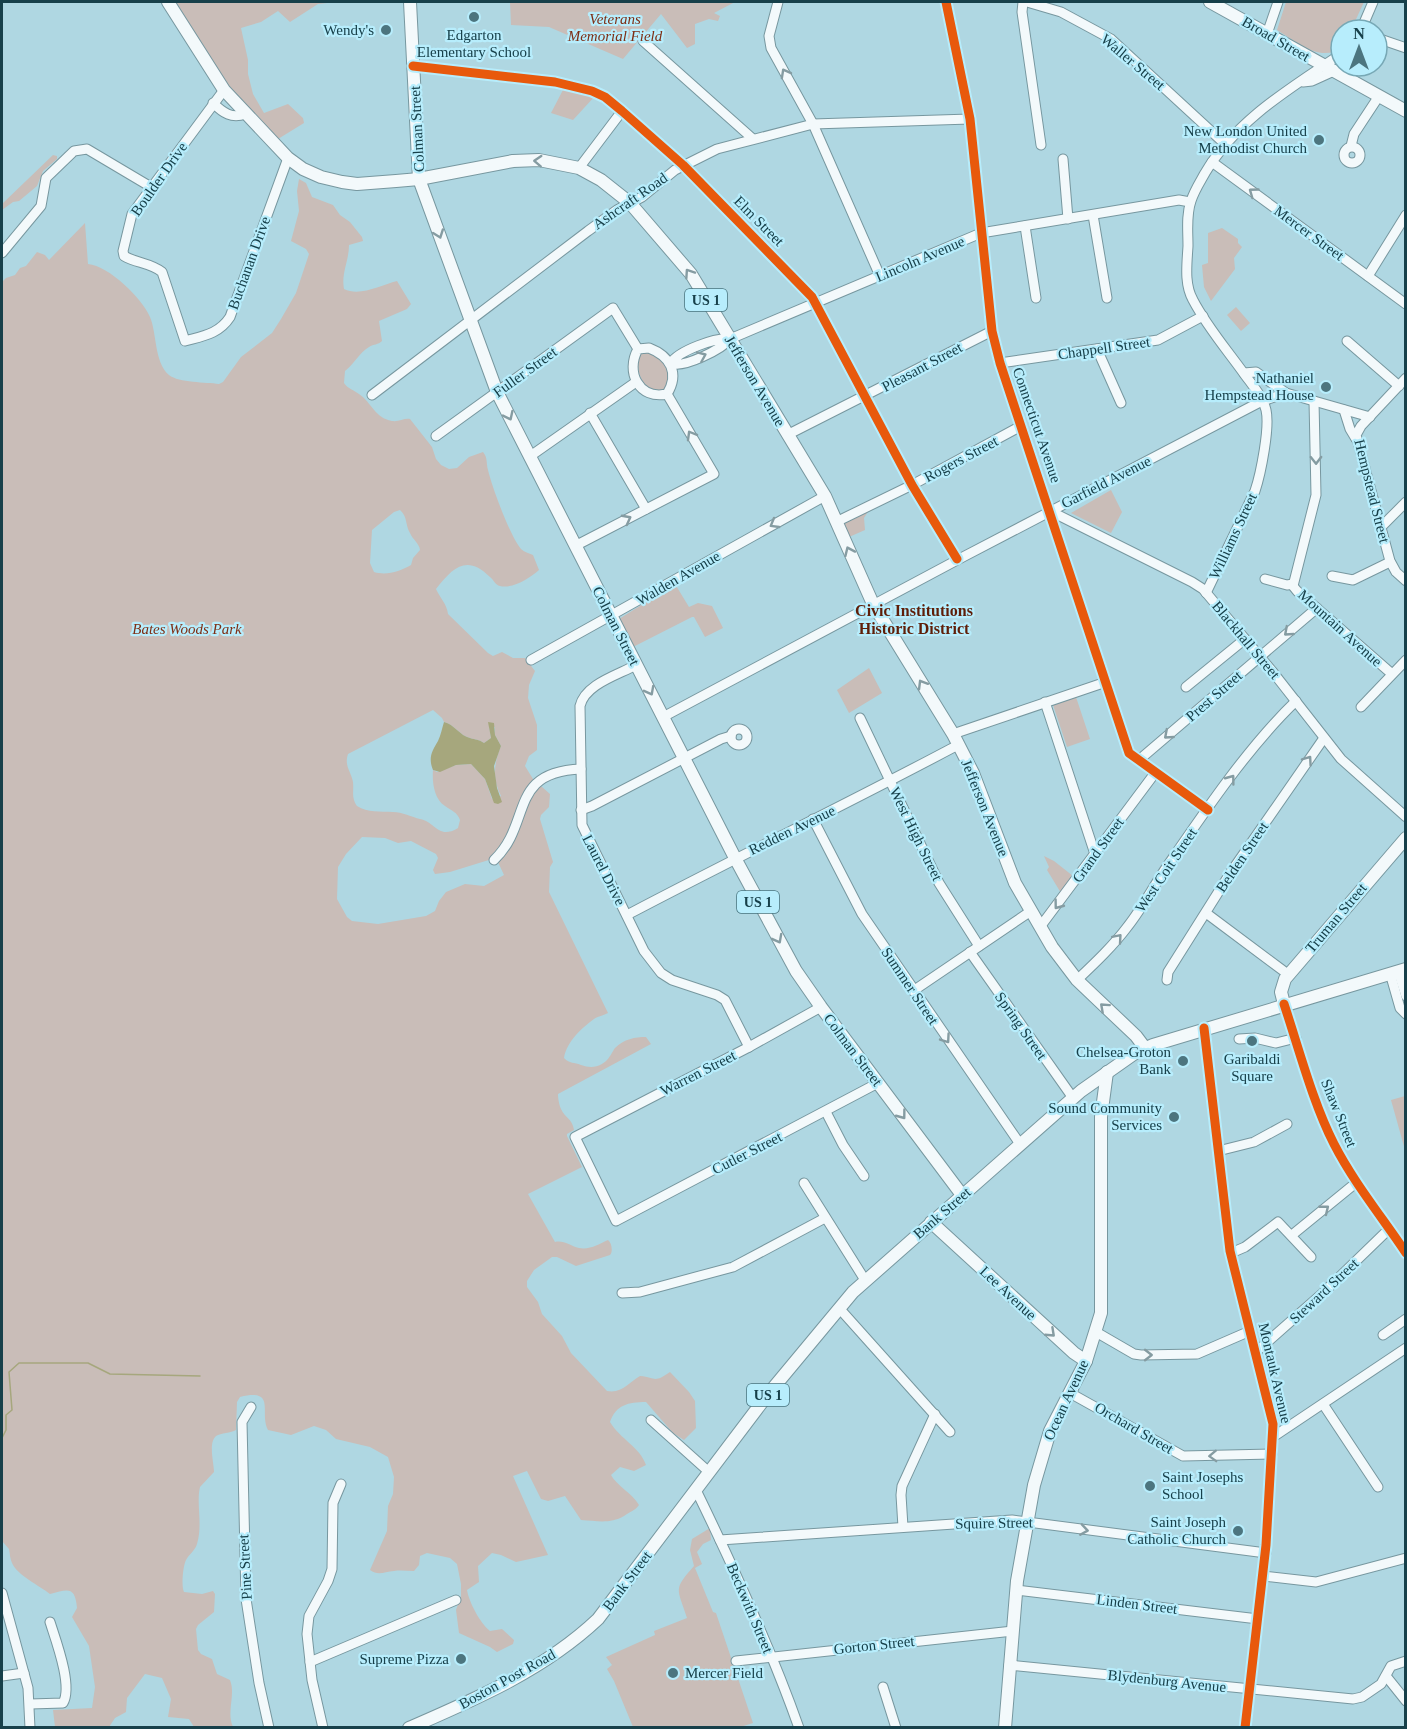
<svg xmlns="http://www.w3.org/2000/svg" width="1407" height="1729" font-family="Georgia,serif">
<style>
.green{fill:#c9bdb8;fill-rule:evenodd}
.water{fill:#a6a77d}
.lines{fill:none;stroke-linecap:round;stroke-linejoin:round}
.stream{stroke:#a6a77d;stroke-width:1.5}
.minor-casing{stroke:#77979f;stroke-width:11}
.major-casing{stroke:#77979f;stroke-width:14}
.minor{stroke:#f3f9fb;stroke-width:9}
.major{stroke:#f3f9fb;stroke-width:12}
.cycleway-casing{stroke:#b7edfc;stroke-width:13}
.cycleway{stroke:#e8590c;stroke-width:9}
.oneway{stroke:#859ca2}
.poi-dot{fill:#4c757f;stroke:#b7edfc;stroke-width:2}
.labels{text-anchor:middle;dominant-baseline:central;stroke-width:4.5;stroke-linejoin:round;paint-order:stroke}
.shield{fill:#b7edfc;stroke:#47747f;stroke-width:1.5}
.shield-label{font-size:14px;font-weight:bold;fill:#17404a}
.park-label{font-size:15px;font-style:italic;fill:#7e2e14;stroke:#b7edfc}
.poi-label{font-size:15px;fill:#17404a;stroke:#b7edfc;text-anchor:end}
.street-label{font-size:15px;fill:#17404a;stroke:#b7edfc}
.neighbourhood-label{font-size:16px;font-weight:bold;fill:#5f1e08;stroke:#b7edfc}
</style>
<rect width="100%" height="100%" fill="#afd7e2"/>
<g class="green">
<polygon points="176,2 336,2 318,4 290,22 278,11 261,22 241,28 248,60 248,74 253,94 264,113 288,104 303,118 304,123 278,139 236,96 216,68"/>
<polygon points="510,2 735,2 714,13 720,16 718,21 709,19 695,24 695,44 687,48 661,14 623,59 549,27 511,25"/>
<path d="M1286 2H1364L1351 30H1341V48C1320 63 1296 41 1277 30Z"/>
<polygon points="564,88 595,96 573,120 551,113"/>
<polygon points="53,155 57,156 57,159 43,171 37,186 19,201 13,202 2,210 2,204"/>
<path d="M299 179 306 183 312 197 333 205 340 215 350 222 362 237 363 241 349 245C349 261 341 273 344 289 360 297 381 285 397 281L411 304 407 309 379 321 382 341C378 345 374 344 369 347 359 353 354 364 345 371L344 383C348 389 354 390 359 394 372 403 375 418 392 421 399 422 404 418 410 419L432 447 436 459 441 465 449 469 457 468 469 457 483 452C488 458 486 463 488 470 492 487 510 536 521 549 524 552 529 553 533 555L539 570C530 578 513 589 500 586 495 585 494 580 490 577 467 554 453 567 436 589 440 598 447 604 448 614L488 653 493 656 502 652 513 658H525L535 671 529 685 528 698 537 725V750L529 756 525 766 533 779 550 794 549 807 541 815 540 819 553 862 550 867 549 892 608 1013C603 1016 598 1016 594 1019 582 1028 567 1041 564 1058 570 1064 574 1062 581 1065 592 1069 603 1067 610 1056 611 1055 614 1049 615 1048 624 1039 635 1037 646 1037L651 1044 558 1094C558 1098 559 1105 561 1109 565 1118 572 1118 574 1130L567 1134V1136L582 1167 528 1194 555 1242C564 1240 570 1246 579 1248 590 1250 599 1244 608 1240 612 1243 613 1252 610 1255L576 1266 557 1257H552L534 1270 527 1281V1287L538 1302 542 1314 562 1336 571 1353 607 1391C622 1394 629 1382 640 1376 656 1377 653 1384 670 1372L689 1392 695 1401 696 1428 684 1440 673 1433 646 1402C628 1402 616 1405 610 1422 620 1439 640 1447 646 1465L634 1471 620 1467 611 1475C616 1485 633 1494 639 1505 635 1511 629 1512 624 1516 610 1524 598 1521 581 1520L565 1496 548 1501 541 1499 527 1471 513 1476 548 1555 516 1562 501 1555 492 1553 478 1566 479 1582 467 1590C469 1602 480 1623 490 1631L502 1629 514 1640 513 1644 497 1652 490 1647 459 1633 456 1610 461 1596V1584L457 1564 450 1558 427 1553 420 1556 419 1565 414 1571C407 1571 400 1570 394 1571 384 1572 378 1576 370 1570L387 1531 388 1506 393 1494 394 1477 388 1457 370 1447 336 1439 326 1430 314 1426 291 1435 268 1430C259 1413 277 1388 240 1397L237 1402 236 1430C231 1433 221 1433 216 1436 208 1443 214 1463 214 1472L200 1487C196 1504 203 1524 197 1544 195 1551 189 1554 186 1560 183 1566 181 1586 184 1592L202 1594 213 1591 215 1594 214 1612 198 1625 196 1629 198 1650 201 1654 212 1659 217 1674 230 1680C236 1695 226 1712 233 1727H194L189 1719 168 1717 171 1699 162 1678 145 1674 127 1698 126 1712 115 1718 109 1727H55L53 1710 92 1708 95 1687 89 1646 72 1617 77 1608C75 1585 67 1590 50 1594 40 1586 17 1575 12 1563 10 1559 10 1554 9 1549L2 1541V282L6 278 15 275 20 268 26 266 37 252 45 255 49 260 85 223 88 264C109 266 142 298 150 317 157 333 154 362 169 375 179 383 206 382 219 384L223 382 241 357 272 333 281 319 296 293 309 254 306 249 291 241 299 211 297 191ZM400 510C408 517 405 525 410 533 413 540 419 543 420 550L413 558 411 565C400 571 387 576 374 572L370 563 372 530 394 512ZM433 710 442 718 444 722C454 724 460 736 470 738 476 740 478 739 484 743L491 738 489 726 495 727V735L501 746C494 763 492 779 501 796L492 799 485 779 471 764 456 765 437 772 433 770C432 782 434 799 445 806 452 811 457 812 460 820L458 828C438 840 436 822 420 819 412 817 402 812 393 812 380 811 368 813 357 806 351 797 354 791 353 782 351 771 344 766 348 754ZM362 837 385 838 398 843 411 841 436 854 438 858 433 870 435 874 450 872 492 859 497 860 504 875 484 886 465 884 446 892 439 901 435 911 426 916 378 924 352 921 347 917 337 899 338 867 346 854Z"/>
<polygon points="1222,228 1238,239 1238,243 1242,247 1234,258 1235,269 1211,301 1204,287 1202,265 1208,263 1208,233"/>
<polygon points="1236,307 1250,323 1241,331 1227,315"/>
<path d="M648 351 663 359 670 376 667 388C646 399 633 371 640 355Z"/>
<polygon points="1111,490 1122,512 1111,533 1071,513"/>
<polygon points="869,510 864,518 865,530 849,537 844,524"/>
<polygon points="675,584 689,607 698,603 712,606 723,628 705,637 694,617 692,617 633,647 619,619"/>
<polygon points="869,668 882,693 849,713 837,690"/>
<polygon points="1076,697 1090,739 1067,747 1053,705"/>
<polygon points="1044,856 1054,861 1073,876 1061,893 1047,870 1049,867"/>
<polygon points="1405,1096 1406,1096 1405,1150 1391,1100"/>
<path d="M710 1528 711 1540 703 1544 697 1552 702 1564 695 1568 713 1612 716 1613 753 1723 737 1728 633 1727 614 1681 607 1669 612 1665 606 1657 655 1635 654 1631 687 1618C677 1587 673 1590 694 1566L690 1550 692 1539Z"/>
</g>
<path class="water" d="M444 722C454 724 460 736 470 738 476 740 478 739 484 743L491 738 488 722 494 723 495 735 501 746 494 766 497 788 502 802 498 804 494 803 485 779 471 764 456 765 440 772 433 770C428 758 432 751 438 741 441 735 442 728 444 722Z"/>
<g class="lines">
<polyline class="stream" points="2,1438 6,1430 6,1415 12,1410 9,1372 19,1363 88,1363 110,1374 200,1376"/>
<g class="minor-casing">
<g id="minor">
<polyline points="778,2 769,36 771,48 813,124 880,276"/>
<polyline points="946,2 970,119 992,331 1000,363 1129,753 1208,810"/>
<polyline points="1023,2 1022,12 1041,145"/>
<polyline points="1027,2 1061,12 1111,39 1225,144"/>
<polyline points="1361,30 1373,2"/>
<polyline points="1267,34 1278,2"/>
<polyline points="1377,38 1406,48"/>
<polyline points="643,41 753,139"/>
<polyline points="413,66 555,82 592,91 605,97 622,111 683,165 812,297 912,485 957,559"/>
<polyline points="1303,82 1312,81 1345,66"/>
<path d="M224 90 132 214 123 251 124 256C136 263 151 263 162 272L185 341C203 336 219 334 230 317L288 158"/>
<path d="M213 103C223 113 232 119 245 114"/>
<polyline points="1351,146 1354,134 1379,96"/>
<circle cx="1352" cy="155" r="8"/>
<polyline points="1063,159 1068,219"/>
<polyline points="1212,162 1406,304"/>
<polyline points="579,168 622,111"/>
<polyline points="1093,215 1107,298"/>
<polyline points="1025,226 1036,298"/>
<polyline points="2,253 41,206 46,178 74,151 87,149 151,187"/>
<polyline points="1368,276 1406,215"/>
<path d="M730 339C716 337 678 351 671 363 683 369 722 349 730 339L981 233 1179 200 1190 202"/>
<polyline points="1347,341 1399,386"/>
<path d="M649 348C670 356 680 373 667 394 639 400 625 372 638 349Z"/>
<polyline points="1097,349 1121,403"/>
<polyline points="1000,363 1158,340 1203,316"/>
<polyline points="1244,373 1256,372 1286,393 1370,417"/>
<polyline points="1406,378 1361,426 1356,435 1390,561 1396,572 1406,581"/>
<polyline points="372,395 588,231 617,210 642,197 675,170 717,149 813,124 970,119"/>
<polyline points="1314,401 1316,495 1293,586 1297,591 1392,674"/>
<polyline points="1344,410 1350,429 1356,439"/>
<polyline points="590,413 646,509"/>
<polyline points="787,435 992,331"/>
<polyline points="436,436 613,308 638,349"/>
<polyline points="529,457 636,382"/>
<polyline points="1050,511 1192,582 1203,589 1272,671 1341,759 1406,817"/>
<polyline points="836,522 912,485 1021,426"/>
<polyline points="1380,528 1406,502"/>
<polyline points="575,546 714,474 667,394"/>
<polyline points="1332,576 1353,580 1390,562"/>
<polyline points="1265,579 1287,585 1293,584"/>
<path d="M1206 593 1255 491C1261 473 1270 427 1266 410 1263 397 1253 386 1245 375 1228 351 1207 327 1193 300 1184 284 1187 264 1188 246 1188 231 1186 215 1191 201 1194 191 1200 182 1205 173 1237 119 1291 88 1341 54"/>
<polyline points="531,660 825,496"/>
<path d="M636 665C618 675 585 684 580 706L582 825 644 951 661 973 672 980 717 995 725 1000 749 1047"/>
<polyline points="1186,687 1245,639"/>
<polyline points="1045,702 1095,854"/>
<polyline points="1361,707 1406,660"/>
<polyline points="663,717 961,558 1260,402 1286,393"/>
<polyline points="860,718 939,883 979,946"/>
<circle cx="739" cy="737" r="8"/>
<polyline points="953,734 1106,682"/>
<polyline points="1139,760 1317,608"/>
<polyline points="581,810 592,806 721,739 731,736"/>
<polyline points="813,819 862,914 1020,1144"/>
<path d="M494 860C533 823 507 772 581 769"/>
<polyline points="1206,913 1289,975"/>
<path d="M627 915C737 857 849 803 958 745"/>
<polyline points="1040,927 1155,773"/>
<polyline points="970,952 1073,1098"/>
<polyline points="1398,971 1406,996"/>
<polyline points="1390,973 1400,1008 1406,1014"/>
<path d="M1077 980C1095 963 1113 946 1128 926 1143 907 1154 885 1168 865 1205 811 1249 746 1296 701"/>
<polyline points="1167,980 1168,972 1231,872 1324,738"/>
<polyline points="913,991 1031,911"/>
<path d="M1284 1004C1299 1049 1313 1103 1334 1144 1354 1183 1382 1217 1406 1253"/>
<polyline points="821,1007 749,1047 575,1137 616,1221 878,1083"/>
<polyline points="1204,1028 1230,1251 1273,1424 1266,1545 1245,1728"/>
<polyline points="1239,1039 1255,1038 1276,1043 1296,1038"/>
<polyline points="826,1112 843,1145 864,1176"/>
<polyline points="1218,1151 1254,1142 1287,1124"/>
<polyline points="804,1183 865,1280"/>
<polyline points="1292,1235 1357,1182"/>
<polyline points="1231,1253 1245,1247 1278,1222 1311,1257"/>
<polyline points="622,1293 640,1292 733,1267 825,1218"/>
<polyline points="839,1308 950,1432"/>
<polyline points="1096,1332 1134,1354 1141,1355 1197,1354 1250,1331"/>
<polyline points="1383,1335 1406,1319"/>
<polyline points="1256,1352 1325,1291 1389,1229"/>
<polyline points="1070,1393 1183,1456 1272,1454"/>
<polyline points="1323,1404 1378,1487"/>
<polyline points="251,1407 242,1422 246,1599 259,1683 269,1728"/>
<polyline points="651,1420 709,1472"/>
<polyline points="1273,1437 1406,1348"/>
<path d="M696 1490C734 1568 770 1646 799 1728"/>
<polyline points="903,1527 901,1495 902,1486 935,1414"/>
<polyline points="720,1540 1012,1520 1266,1553"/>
<polyline points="1263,1576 1316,1582 1406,1558"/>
<polyline points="1016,1590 1258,1619"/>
<polyline points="2,1593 28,1688 30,1728"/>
<polyline points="736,1661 1013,1631"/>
<polyline points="310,1662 456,1600"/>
<polyline points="1009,1665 1353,1699 1362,1697 1381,1684 1391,1666 1406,1661"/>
<polyline points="2,1676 24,1673"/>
<polyline points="1386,1676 1406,1701"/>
<polyline points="883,1687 896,1728"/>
<path d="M30 1704 63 1703C73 1686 56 1641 50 1622"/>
<polyline points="323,1728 312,1680 307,1634 309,1616 328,1581 332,1569 333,1503 341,1484"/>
</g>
</g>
<g class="major-casing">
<g id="major">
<polyline points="168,2 224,90 288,158 303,169 321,177 342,182 357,184 396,181 419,179 513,161 539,160 579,168 601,180 630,203 691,274 825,496 873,604 953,734 973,773 1015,883 1052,947 1077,980 1136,1036 1145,1048"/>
<polyline points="410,2 419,179 497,392 735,858 796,971 821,1007 962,1195"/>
<polyline points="1210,2 1406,111"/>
<polyline points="1284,1004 1281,992 1285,979 1406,838"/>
<polyline points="931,1222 1074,1353 1086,1361"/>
<path d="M409 1728C476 1699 544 1670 598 1619L769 1393 853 1292 1081 1091 1135 1053 1153 1045 1406 969"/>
<polyline points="1005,1728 1017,1581 1034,1485 1050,1431 1086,1361 1101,1313 1101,1117 1107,1072"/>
</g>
</g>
<use href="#minor" class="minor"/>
<use href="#major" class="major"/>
<g class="cycleway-casing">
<g id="cycleway">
<polyline points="946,2 970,119 992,331 1000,363 1129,753 1208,810"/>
<polyline points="413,66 555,82 592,91 605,97 622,111 683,165 812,297 912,485 957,559"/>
<path d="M1284 1004C1299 1049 1313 1103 1334 1144 1354 1183 1382 1217 1406 1253"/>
<polyline points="1204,1028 1230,1251 1273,1424 1266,1545 1245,1728"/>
</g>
</g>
<use href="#cycleway" class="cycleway"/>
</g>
<defs><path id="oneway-chevron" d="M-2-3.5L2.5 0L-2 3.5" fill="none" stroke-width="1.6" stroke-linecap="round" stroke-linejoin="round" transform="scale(1.5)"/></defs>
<g class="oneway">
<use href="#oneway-chevron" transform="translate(785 73) rotate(-119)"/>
<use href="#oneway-chevron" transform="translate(538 161) rotate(-177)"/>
<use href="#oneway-chevron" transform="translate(1253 192) rotate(-144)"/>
<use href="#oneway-chevron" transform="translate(439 234) rotate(70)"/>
<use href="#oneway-chevron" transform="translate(689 273) rotate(-124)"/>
<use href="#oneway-chevron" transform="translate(702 356) rotate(-23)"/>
<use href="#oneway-chevron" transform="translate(509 416) rotate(64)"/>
<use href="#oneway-chevron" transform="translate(691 435) rotate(-120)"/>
<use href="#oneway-chevron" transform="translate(1316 460) rotate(89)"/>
<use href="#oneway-chevron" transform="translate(627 519) rotate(-28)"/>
<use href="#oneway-chevron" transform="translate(774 524) rotate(150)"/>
<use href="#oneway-chevron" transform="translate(849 551) rotate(-114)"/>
<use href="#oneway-chevron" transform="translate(1288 632) rotate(139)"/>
<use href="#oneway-chevron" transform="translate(922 684) rotate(-121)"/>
<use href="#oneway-chevron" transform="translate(650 691) rotate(62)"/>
<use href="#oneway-chevron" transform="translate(1168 735) rotate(139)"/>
<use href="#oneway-chevron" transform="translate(1308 760) rotate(-55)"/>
<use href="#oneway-chevron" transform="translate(1231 779) rotate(-53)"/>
<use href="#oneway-chevron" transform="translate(1058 905) rotate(127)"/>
<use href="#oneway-chevron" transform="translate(1118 938) rotate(-49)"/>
<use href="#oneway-chevron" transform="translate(778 939) rotate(62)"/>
<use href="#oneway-chevron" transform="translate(1104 1007) rotate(-138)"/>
<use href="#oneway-chevron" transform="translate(946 1039) rotate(55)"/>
<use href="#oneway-chevron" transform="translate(902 1115) rotate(53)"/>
<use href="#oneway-chevron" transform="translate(1325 1209) rotate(-39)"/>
<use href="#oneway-chevron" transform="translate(1051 1333) rotate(43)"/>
<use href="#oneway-chevron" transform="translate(1148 1355)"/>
<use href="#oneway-chevron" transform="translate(1213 1456) rotate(178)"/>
<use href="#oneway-chevron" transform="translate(1084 1530) rotate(9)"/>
</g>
<g class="poi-dot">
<circle cx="474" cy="17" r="6"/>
<circle cx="386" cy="30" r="6"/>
<circle cx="1319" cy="140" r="6"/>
<circle cx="1326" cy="387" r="6"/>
<circle cx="1252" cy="1041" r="6"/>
<circle cx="1183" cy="1061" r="6"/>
<circle cx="1174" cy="1117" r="6"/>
<circle cx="1150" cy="1486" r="6"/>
<circle cx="1238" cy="1531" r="6"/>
<circle cx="461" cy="1659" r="6"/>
<circle cx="673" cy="1673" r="6"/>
</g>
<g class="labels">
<g class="shield">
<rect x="685" y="289" width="42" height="22" rx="4.5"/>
<rect x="737" y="891" width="42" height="22" rx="4.5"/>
<rect x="747" y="1384" width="42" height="22" rx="4.5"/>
</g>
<g class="shield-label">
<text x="706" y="300">US 1</text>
<text x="758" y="902">US 1</text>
<text x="768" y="1395">US 1</text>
</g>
<g class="park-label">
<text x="615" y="19">Veterans<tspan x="615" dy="17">Memorial Field</tspan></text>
<text x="187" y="629">Bates Woods Park</text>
</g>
<g class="poi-label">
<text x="374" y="30">Wendy's</text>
<text x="474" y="35" text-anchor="middle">Edgarton<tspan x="474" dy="17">Elementary School</tspan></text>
<text x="1307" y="131">New London United<tspan x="1307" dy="17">Methodist Church</tspan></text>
<text x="1314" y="378">Nathaniel<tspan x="1314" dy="17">Hempstead House</tspan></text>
<text x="1171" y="1052">Chelsea-Groton<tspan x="1171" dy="17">Bank</tspan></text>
<text x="1252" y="1059" text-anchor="middle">Garibaldi<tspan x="1252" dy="17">Square</tspan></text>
<text x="1162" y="1108">Sound Community<tspan x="1162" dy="17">Services</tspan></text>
<text x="1162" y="1477" text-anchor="start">Saint Josephs<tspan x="1162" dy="17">School</tspan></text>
<text x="1226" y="1522">Saint Joseph<tspan x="1226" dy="17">Catholic Church</tspan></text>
<text x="449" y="1659">Supreme Pizza</text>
<text x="685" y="1673" text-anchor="start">Mercer Field</text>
</g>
<g class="street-label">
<text transform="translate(1276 39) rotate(30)">Broad Street</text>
<text transform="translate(1133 62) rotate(40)">Waller Street</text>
<text transform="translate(417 129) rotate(-93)">Colman Street</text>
<text transform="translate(159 179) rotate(-55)">Boulder Drive</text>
<text transform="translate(630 201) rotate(-35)">Ashcraft Road</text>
<text transform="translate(759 221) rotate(45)">Elm Street</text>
<text transform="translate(1309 233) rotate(36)">Mercer Street</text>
<text transform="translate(920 259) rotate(-23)">Lincoln Avenue</text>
<text transform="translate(249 263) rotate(-70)">Buchanan Drive</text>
<text transform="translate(1104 348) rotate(-8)">Chappell Street</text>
<text transform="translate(922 367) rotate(-28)">Pleasant Street</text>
<text transform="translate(525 372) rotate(-36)">Fuller Street</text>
<text transform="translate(755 381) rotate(59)">Jefferson Avenue</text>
<text transform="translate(1037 425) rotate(71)">Connecticut Avenue</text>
<text transform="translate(961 459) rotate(-28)">Rogers Street</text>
<text transform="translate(1106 482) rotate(-27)">Garfield Avenue</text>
<text transform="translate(1372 491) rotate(76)">Hempstead Street</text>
<text transform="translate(1233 536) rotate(-65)">Williams Street</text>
<text transform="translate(678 578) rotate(-30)">Walden Avenue</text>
<text transform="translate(616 626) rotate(63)">Colman Street</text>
<text transform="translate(1340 628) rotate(42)">Mountain Avenue</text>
<text transform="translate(1246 640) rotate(50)">Blackhall Street</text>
<text transform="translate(1214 696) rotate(-41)">Prest Street</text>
<text transform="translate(985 808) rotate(68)">Jefferson Avenue</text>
<text transform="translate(792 830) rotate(-26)">Redden Avenue</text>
<text transform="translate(916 834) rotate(64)">West High Street</text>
<text transform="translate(1098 850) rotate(-54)">Grand Street</text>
<text transform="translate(1242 857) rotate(-56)">Belden Street</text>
<text transform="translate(604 870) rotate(63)">Laurel Drive</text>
<text transform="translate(1166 870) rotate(-56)">West Coit Street</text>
<text transform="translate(1336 918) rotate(-50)">Truman Street</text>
<text transform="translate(910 986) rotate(56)">Summer Street</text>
<text transform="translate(1021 1026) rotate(55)">Spring Street</text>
<text transform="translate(853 1050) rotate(53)">Colman Street</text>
<text transform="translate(698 1073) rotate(-27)">Warren Street</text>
<text transform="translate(1339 1113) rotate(68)">Shaw Street</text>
<text transform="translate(747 1153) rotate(-27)">Cutler Street</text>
<text transform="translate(942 1213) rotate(-41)">Bank Street</text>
<text transform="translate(1324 1291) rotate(-43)">Steward Street</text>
<text transform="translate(1008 1293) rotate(43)">Lee Avenue</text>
<text transform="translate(1275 1373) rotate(77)">Montauk Avenue</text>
<text transform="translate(1066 1400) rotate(-65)">Ocean Avenue</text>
<text transform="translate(1134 1428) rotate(30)">Orchard Street</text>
<text transform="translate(994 1523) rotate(-1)">Squire Street</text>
<text transform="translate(245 1567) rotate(-93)">Pine Street</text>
<text transform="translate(627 1581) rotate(-53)">Bank Street</text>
<text transform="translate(1137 1604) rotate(7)">Linden Street</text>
<text transform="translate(750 1608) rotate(67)">Beckwith Street</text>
<text transform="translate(874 1645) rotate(-6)">Gorton Street</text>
<text transform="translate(507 1679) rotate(-29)">Boston Post Road</text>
<text transform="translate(1167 1681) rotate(6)">Blydenburg Avenue</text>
</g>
<g class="neighbourhood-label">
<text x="914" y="610">Civic Institutions<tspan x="914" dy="18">Historic District</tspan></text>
</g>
</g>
<rect width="1407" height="1729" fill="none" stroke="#17404a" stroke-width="6"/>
<g transform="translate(1359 48)"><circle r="28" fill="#b7edfc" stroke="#77a8b5" stroke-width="1.5"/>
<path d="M0-4.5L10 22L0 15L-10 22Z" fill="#4c757f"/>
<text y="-9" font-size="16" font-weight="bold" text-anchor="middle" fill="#17404a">N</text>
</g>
</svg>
